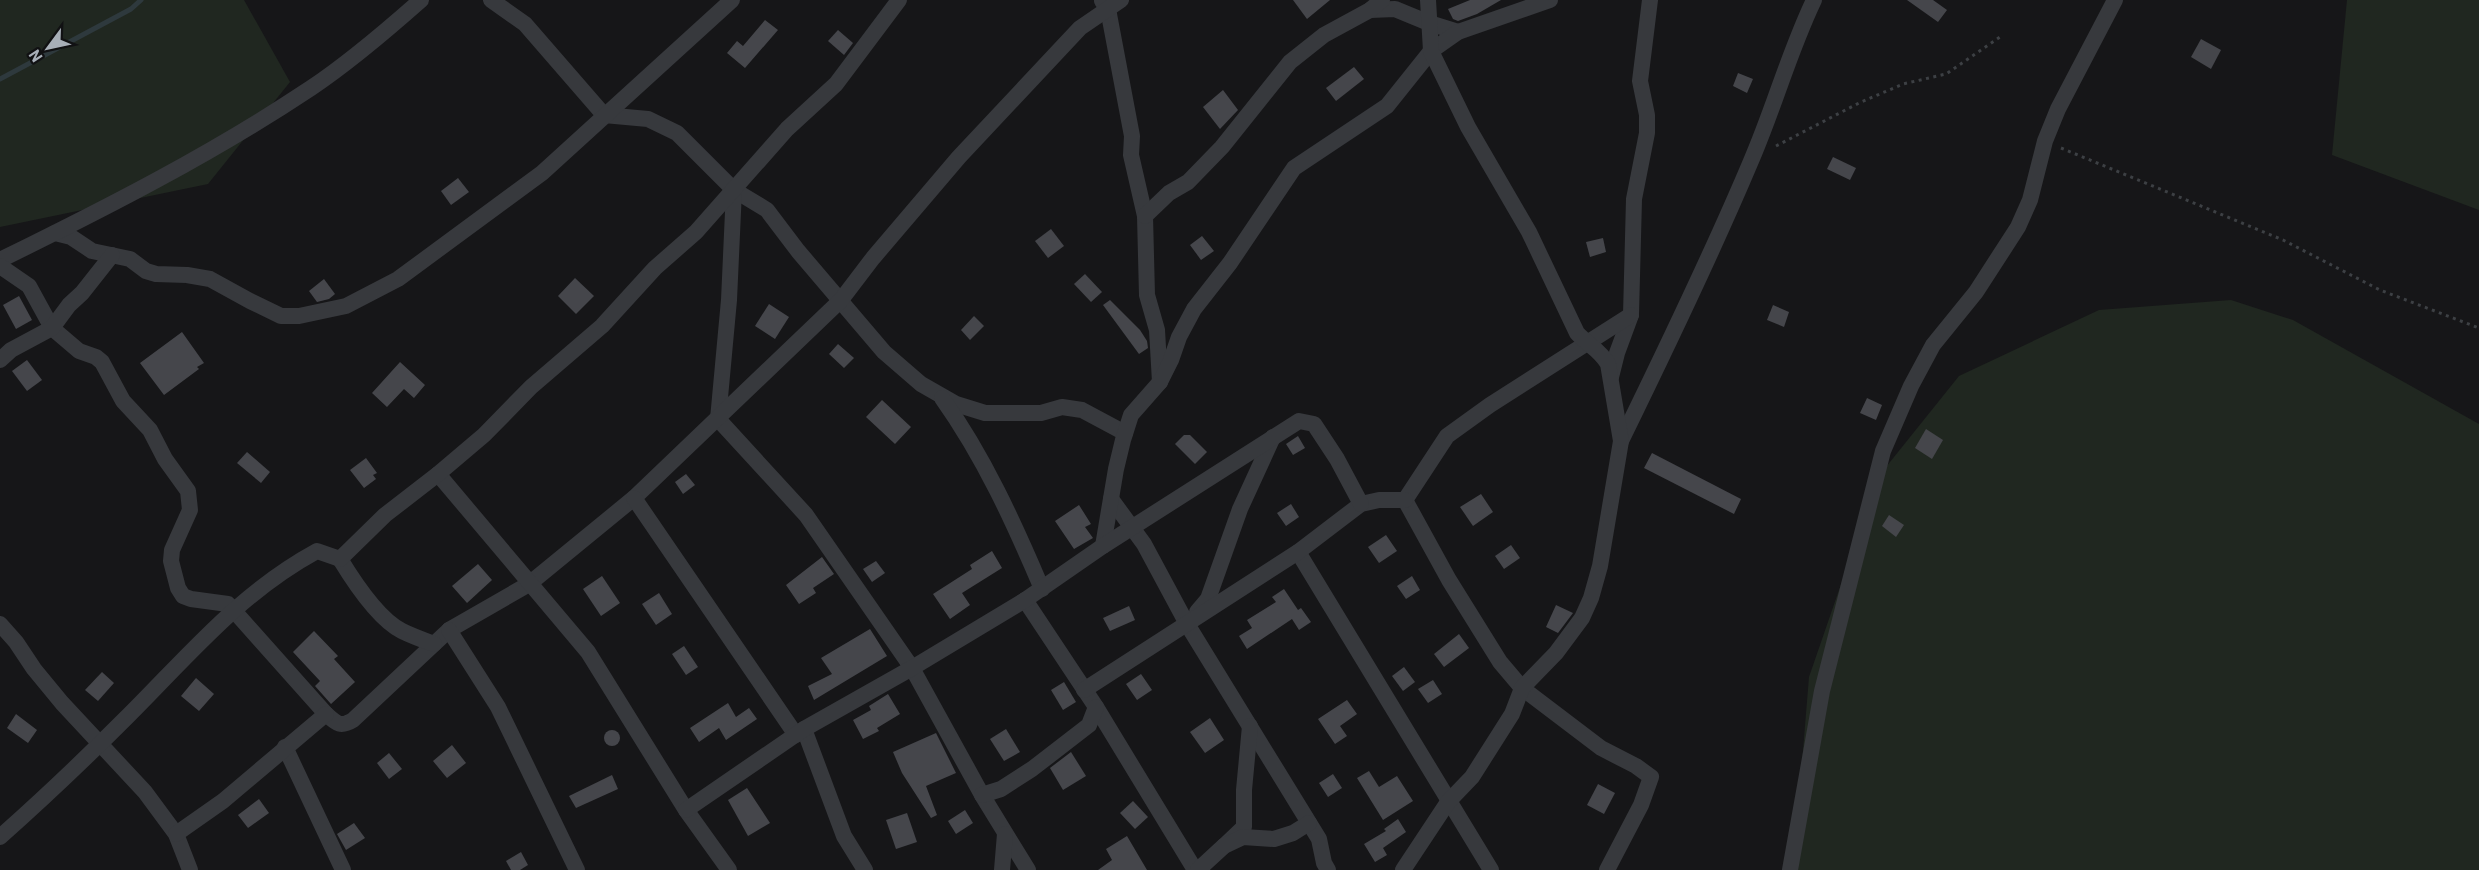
<svg xmlns="http://www.w3.org/2000/svg" width="2479" height="870" font-family="Barlow,sans-serif">
<style>
.green{fill:#202720}
.lines{fill:none;stroke-linecap:round;stroke-linejoin:round}
.stream{stroke:#2e393d;stroke-width:5}
.building{fill:#45464b}
.path{stroke:#3d4044;stroke-width:3;stroke-dasharray:3 4.5;stroke-linecap:butt}
.street{stroke:#37393d;stroke-width:16}
</style>
<rect width="100%" height="100%" fill="#161618"/>
<g class="green">
<polygon points="0,0 244,0 290,82 208,184 0,227"/>
<polygon points="2347,0 2479,0 2479,210 2332,155"/>
<polygon points="2231,300 2293,320 2479,424 2479,870 1797,870 1795,849 1809,677 1878,477 1959,376 2099,310"/>
</g>
<g class="lines">
<polyline class="stream" points="0,79 131,9 141,0"/>
</g>
<g class="building">
<polygon points="1293,0 1330,0 1307,19"/>
<polygon points="1470,0 1501,0 1477,14 1458,21 1453,19 1448,9"/>
<polygon points="1907,0 1933,0 1947,10 1938,22"/>
<polygon points="765,20 778,30 745,68 727,53 737,41 743,46"/>
<polygon points="838,30 853,43 844,55 828,41"/>
<polygon points="2201,39 2221,50 2211,69 2191,57"/>
<polygon points="1354,67 1364,79 1336,101 1326,88"/>
<polygon points="1738,73 1753,79 1747,93 1733,86"/>
<polygon points="1223,90 1238,110 1220,129 1203,107"/>
<polygon points="1833,157 1856,168 1850,180 1827,169"/>
<polygon points="458,178 469,192 451,205 441,191"/>
<polygon points="1051,229 1064,246 1048,258 1035,241"/>
<polygon points="1202,236 1214,251 1201,260 1190,245"/>
<polygon points="1603,238 1606,252 1590,257 1586,242"/>
<polygon points="1085,274 1102,292 1091,302 1074,284"/>
<polygon points="575,278 594,296 576,314 558,296"/>
<polygon points="324,279 335,294 329,299 317,302 309,291"/>
<polygon points="19,296 32,320 16,329 3,305"/>
<polygon points="1110,300 1140,330 1147,341 1148,348 1139,354 1103,305"/>
<polygon points="769,304 789,317 775,339 755,326"/>
<polygon points="1773,305 1789,312 1784,327 1767,320"/>
<polygon points="974,316 984,326 970,340 961,330"/>
<polygon points="182,332 204,363 197,367 199,369 164,395 140,363"/>
<polygon points="838,344 854,358 844,368 829,354"/>
<polygon points="27,360 42,380 27,391 12,371"/>
<polygon points="400,362 425,385 414,398 404,389 387,407 372,393"/>
<polygon points="1867,398 1882,405 1876,420 1860,413"/>
<polygon points="882,400 911,427 895,444 866,417"/>
<polygon points="1926,429 1943,440 1932,459 1915,448"/>
<polygon points="1184,435 1190,435 1207,452 1195,464 1175,444"/>
<polygon points="1298,436 1305,448 1293,455 1286,444"/>
<polygon points="247,452 270,472 261,483 237,463"/>
<polygon points="1652,453 1741,499 1734,514 1644,468"/>
<polygon points="366,458 377,473 373,475 376,479 364,488 350,470"/>
<polygon points="686,474 695,485 683,494 675,482"/>
<polygon points="1481,494 1493,512 1473,526 1460,507"/>
<polygon points="1291,504 1299,517 1286,526 1277,513"/>
<polygon points="1079,505 1091,524 1085,527 1093,538 1074,549 1055,521"/>
<polygon points="1889,515 1904,525 1896,537 1882,526"/>
<polygon points="1386,535 1397,551 1379,563 1368,547"/>
<polygon points="1511,545 1520,558 1504,569 1495,556"/>
<polygon points="992,551 1002,568 962,593 970,605 950,619 933,594 972,569 970,565"/>
<polygon points="822,557 834,574 813,588 816,593 799,604 786,585"/>
<polygon points="876,561 885,573 872,582 863,569"/>
<polygon points="478,564 492,580 467,603 452,586"/>
<polygon points="602,576 620,603 601,616 583,589"/>
<polygon points="1412,576 1420,590 1406,599 1397,586"/>
<polygon points="1284,589 1298,610 1301,608 1311,622 1299,630 1292,619 1247,649 1239,636 1252,628 1247,620 1276,602 1272,597"/>
<polygon points="659,593 672,614 656,625 642,604"/>
<polygon points="1556,605 1573,613 1558,633 1546,627"/>
<polygon points="1129,606 1135,620 1110,631 1103,618"/>
<polygon points="870,629 887,656 814,700 808,686 832,674 821,658"/>
<polygon points="314,631 338,656 334,659 355,682 331,704 315,686 320,681 293,652"/>
<polygon points="1459,634 1469,648 1444,667 1434,654"/>
<polygon points="684,646 698,667 686,675 672,654"/>
<polygon points="1404,667 1415,682 1403,691 1392,676"/>
<polygon points="102,672 114,683 98,701 85,690"/>
<polygon points="1141,674 1152,690 1137,700 1126,684"/>
<polygon points="196,678 214,694 199,711 181,696"/>
<polygon points="1433,680 1442,694 1428,703 1418,689"/>
<polygon points="1064,682 1076,702 1063,710 1051,690"/>
<polygon points="888,694 900,714 877,728 879,731 863,739 853,720 871,710 869,706"/>
<polygon points="1347,700 1357,714 1340,726 1347,736 1335,744 1318,719"/>
<polygon points="728,703 736,717 749,708 757,719 726,740 719,728 699,742 690,728"/>
<polygon points="16,714 37,730 28,743 7,728"/>
<polygon points="1210,718 1224,740 1205,753 1190,732"/>
<polygon points="1006,729 1020,752 1004,761 990,739"/>
<circle cx="612" cy="738" r="8"/>
<polygon points="936,733 956,773 926,786 937,815 931,818 902,773 893,752"/>
<polygon points="452,745 466,763 447,778 433,761"/>
<polygon points="1071,752 1086,776 1063,790 1050,768"/>
<polygon points="389,753 402,769 389,779 377,763"/>
<polygon points="1369,771 1379,787 1397,776 1413,801 1383,820 1357,778"/>
<polygon points="1333,774 1342,788 1328,797 1319,783"/>
<polygon points="612,775 618,789 576,808 569,796"/>
<polygon points="1598,784 1615,793 1604,814 1587,805"/>
<polygon points="747,788 770,823 748,836 728,800"/>
<polygon points="259,799 269,813 248,828 238,815"/>
<polygon points="1133,801 1148,817 1135,829 1120,813"/>
<polygon points="965,810 973,823 956,834 948,821"/>
<polygon points="907,813 917,842 896,849 886,820"/>
<polygon points="1398,819 1406,832 1383,848 1387,855 1375,862 1364,844 1386,831 1384,829"/>
<polygon points="354,823 365,838 346,850 337,834"/>
<polygon points="1127,836 1147,870 1098,870 1112,860 1106,849"/>
<polygon points="521,852 528,865 520,870 511,870 506,861"/>
</g>
<g class="lines">
<g class="path">
<polyline points="1776,146 1859,103 1903,84 1946,74 2000,37"/>
<polyline points="2061,148 2283,240 2380,290 2479,328"/>
</g>
<g class="street">
<polyline points="491,0 525,24 604,115 648,119 677,133 734,190 767,210 798,251 884,352 921,384 956,404 985,413 1041,413 1062,407 1082,410 1125,433"/>
<polyline points="1102,1 1108,9 1132,136 1131,155 1145,216 1147,295 1157,330 1160,382"/>
<polyline points="1370,10 1395,9 1429,23 1458,32"/>
<polyline points="734,190 729,300 718,419 806,515 912,668 982,795 1028,870"/>
<polyline points="1145,216 1169,193 1188,182 1222,147 1290,62 1324,35 1370,10 1382,0"/>
<polyline points="55,233 71,237 92,251 130,259 146,271 156,274 187,275 210,279 250,301 281,316 299,316 346,306 398,279 542,173 732,0"/>
<path d="M0 260C106 208 212 154 311 88 350 62 386 31 421 0"/>
<path d="M0 266 29 286 52 328 79 351 96 357 102 362 123 401 150 430 165 459 188 491 190 510 172 550 171 561 178 588 183 596 191 599 228 604 326 714C336 723 340 728 353 720L449 630 529 584 634 498 841 300 873 258 959 157 1080 28 1121 0"/>
<polyline points="0,360 11,350 52,328 69,305 82,293 112,255"/>
<polyline points="1611,377 1617,353 1631,315 1634,199 1647,133 1647,115 1640,81 1650,0"/>
<path d="M942 398C984 457 1014 523 1042 589"/>
<path d="M1621 441C1666 349 1711 256 1751 161 1774 108 1789 52 1814 0"/>
<polyline points="438,474 588,652 686,810 729,870"/>
<polyline points="634,498 796,735"/>
<polyline points="1111,499 1144,544 1187,624 1319,839 1324,863 1328,870"/>
<polyline points="1405,500 1449,580 1500,662 1522,688 1601,748 1636,766 1651,777 1641,805 1607,870"/>
<polyline points="1405,500 1447,436 1490,405 1631,315"/>
<polyline points="1103,546 1116,469 1123,440 1131,415 1160,382 1171,360 1179,337 1194,309 1230,263 1294,168 1387,106 1431,51 1458,32 1550,0"/>
<polyline points="1298,552 1491,870"/>
<path d="M340 559C354 582 378 619 402 631 412 636 423 640 434 644"/>
<polyline points="1025,600 1096,707 1195,870"/>
<polyline points="1197,612 1208,599 1240,509 1273,437"/>
<polyline points="0,624 16,642 34,669 62,703 145,792 176,834 190,870"/>
<polyline points="449,630 498,707 577,870"/>
<polyline points="1084,690 1298,552 1361,504 1379,500 1405,500"/>
<polyline points="804,729 844,836 865,870"/>
<polyline points="285,747 343,870"/>
<polyline points="982,795 1001,789 1032,769 1089,725 1096,707"/>
<polyline points="686,810 804,729 912,668 1025,600 1103,546 1299,421 1314,424 1337,459 1361,504"/>
<polyline points="176,834 223,801 326,714"/>
<path d="M0 837C44 798 87 757 129 715 190 654 240 593 317 551L340 559 385 515 438 474 484 435 531 387 602 326 655 268 696 232 787 129 836 84 899 0"/>
<polyline points="1224,846 1244,827 1244,790 1250,726"/>
<polyline points="1002,870 1005,834"/>
<polyline points="1198,870 1224,846 1243,837 1274,839 1293,833 1309,823"/>
<path d="M1403 870 1448 802 1472 777 1512 714 1522 688 1556 653 1582 618 1591 598 1600 566 1621 441 1608 364C1600 350 1588 345 1577 333L1529 232 1468 127 1431 51 1428 0"/>
<polyline points="1790,870 1822,691 1883,451 1911,386 1933,345 1976,292 2018,227 2030,200 2045,141 2058,109 2115,0"/>
</g>
</g>
<g transform="translate(48 48) rotate(237)" stroke="#111113" stroke-width="4.5" paint-order="stroke">
<path d="M0-4.5L10 22L0 15L-10 22Z" fill="#a8afb8"/>
<text y="-9" font-size="16" font-weight="bold" text-anchor="middle" fill="#a8afb8">N</text>
</g>
</svg>
